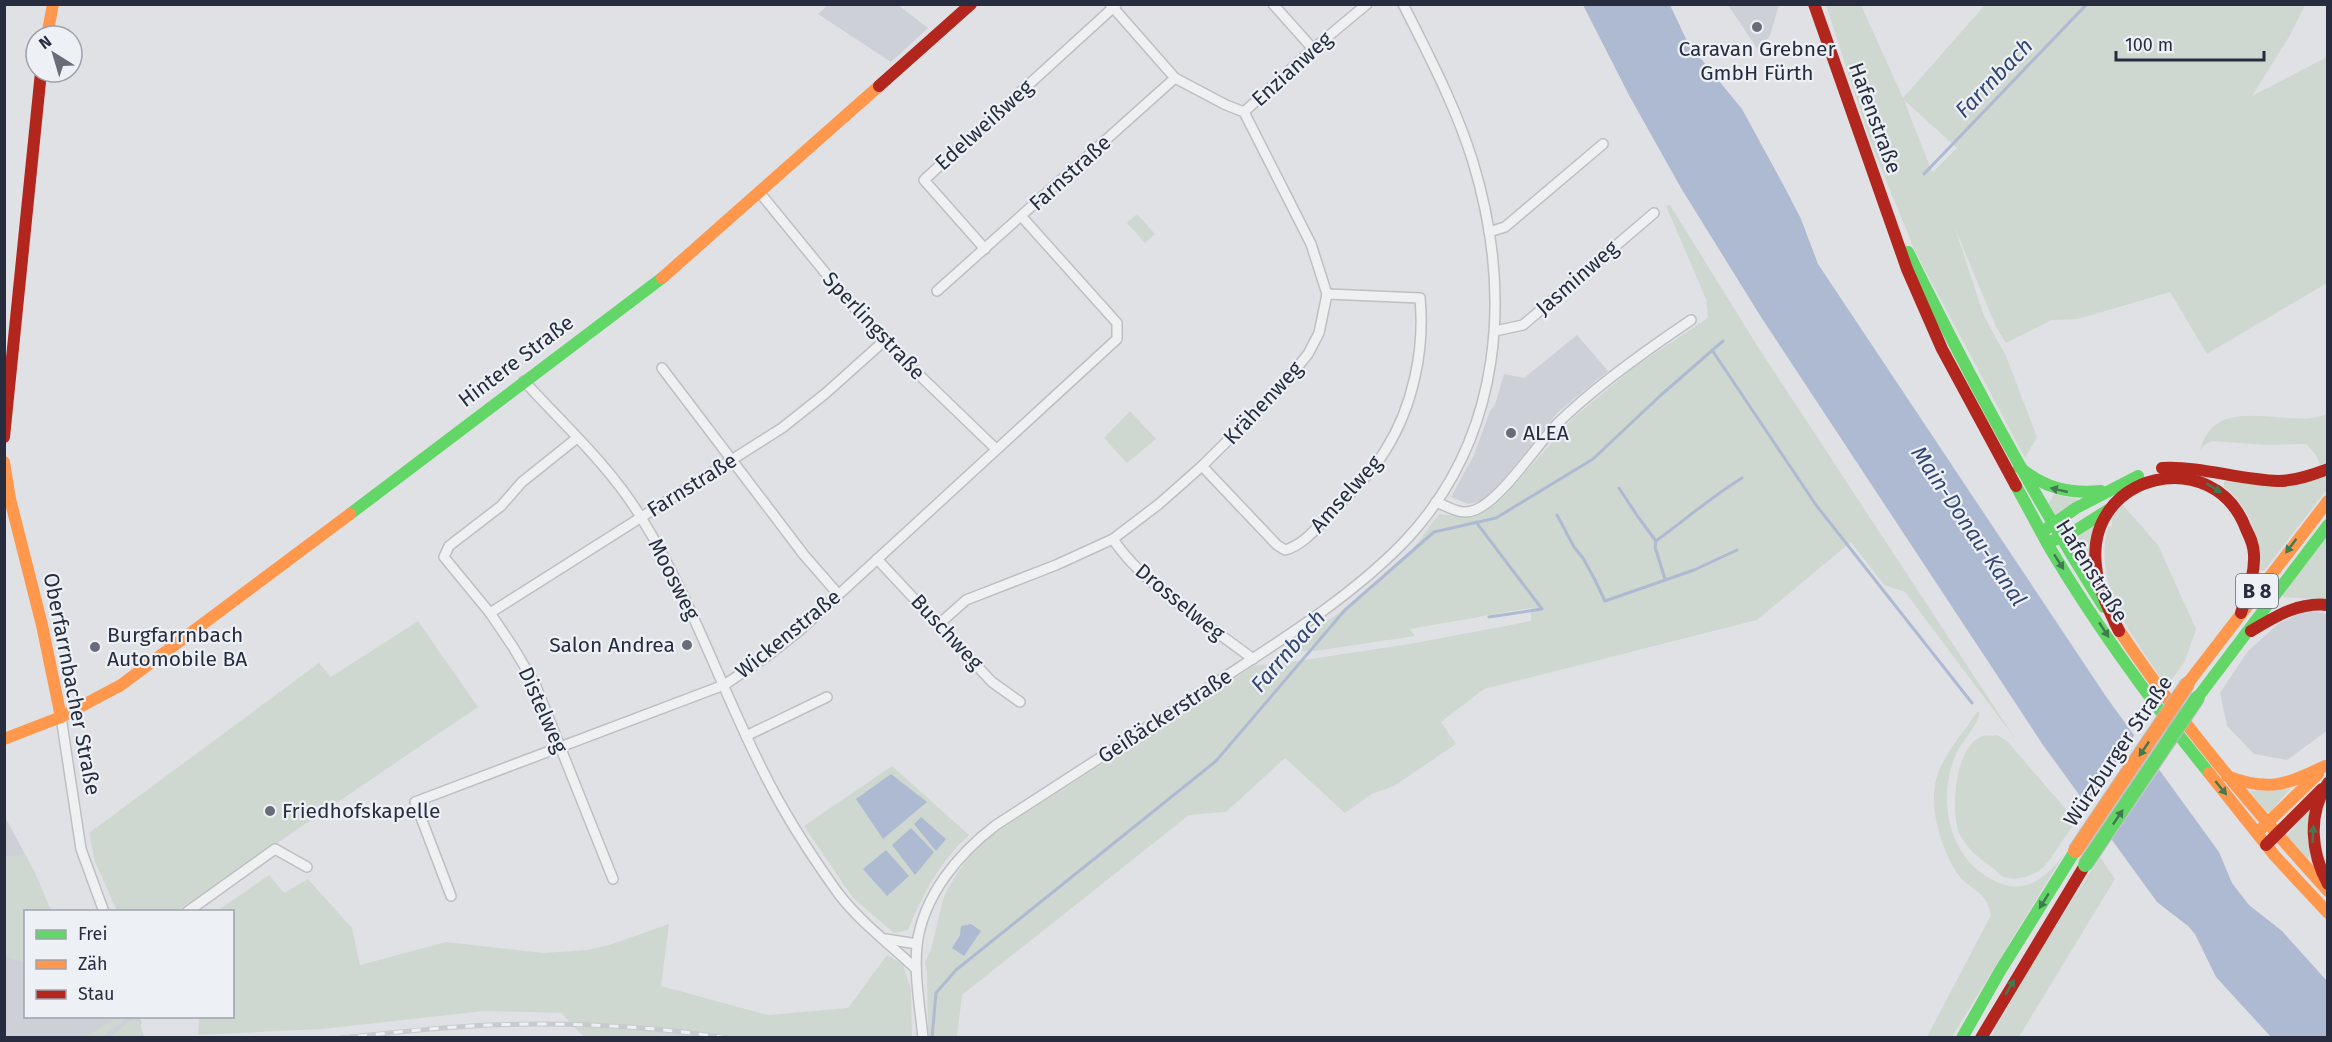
<svg xmlns="http://www.w3.org/2000/svg" width="2332" height="1042" font-family="'Fira Sans',sans-serif">
<style>
.built{fill:#ced0d8}
.green{fill:#cfd8d0;fill-rule:evenodd}
.water{fill:#aebad1}
.pier{fill:#e0e1e5}
.lines{fill:none;stroke-linecap:round;stroke-linejoin:round}
.stream{stroke:#aebad1;stroke-width:3}
.street-casing{stroke:#bebfc3;stroke-width:12}
.street{stroke:#eff0f2;stroke-width:9}
.fast{stroke:#63d668;stroke-width:12}
.slow{stroke:#ff974d;stroke-width:12}
.jam{stroke:#b3261e;stroke-width:12}
.rail-casing{stroke:#c9cacd;stroke-width:5}
.rail{stroke:#edf0f5;stroke-width:3;stroke-dasharray:9;stroke-linecap:butt}
.fast-bridge-casing{stroke:#bcbec3;stroke-width:16;stroke-linecap:butt}
.slow-bridge-casing{stroke:#bcbec3;stroke-width:16;stroke-linecap:butt}
.fast-bridge{stroke:#63d668;stroke-width:14}
.slow-bridge{stroke:#ff974d;stroke-width:14}
.oneway{fill:#427951}
.poi-dot{fill:#686c78;stroke:#edf0f5;stroke-width:2}
.labels{text-anchor:middle;dominant-baseline:central;stroke-width:4.5;stroke-linejoin:round;paint-order:stroke}
.shield{fill:#edf0f5;stroke:#626875;stroke-width:1.5}
.shield-label{font-size:20px;font-weight:bold;fill:#272d3e}
.poi-label{font-size:21px;fill:#272d3e;stroke:#edf0f5;text-anchor:start}
.street-label{font-size:21px;fill:#272d3e;stroke:#edf0f5}
.water-label{font-size:22px;font-style:italic;fill:#324672;stroke:#edf0f5}
</style>
<rect width="100%" height="100%" fill="#e0e1e5"/>
<g class="built">
<polygon points="829,4 898,5 928,28 891,62 818,14"/>
<polygon points="1728,5 1779,5 1770,35 1759,51"/>
<polygon points="1577,335 1608,371 1558,412 1508,474 1482,501 1468,504 1451,497 1474,455 1490,411 1495,405 1504,374 1524,378"/>
<polygon points="2306,610 2327,614 2328,730 2287,760 2254,754 2227,726 2220,693 2248,651 2278,624"/>
<polygon points="4,815 35,873 51,911 26,912 26,1016 139,1017 142,1023 125,1037 5,1037"/>
</g>
<g class="green">
<path d="M1826 5H1861L1903 98 1985 5H2305L2289 37 2252 96 2327 57V283L2207 354 2170 292 2078 319 2052 320 2006 343 1996 327 1955 228 1984 316 2006 356 2037 437 2025 458 1915 251 1870 141ZM1904 100 1957 148 1933 172H1932Z"/>
<path d="M1670 205 1758 347 2016 740 1905 592 1884 585 1851 542 1757 620 1484 689 1441 722 1456 744 1394 786 1372 794 1345 813 1285 758 1226 812 1189 815 962 995 957 1037H928L927 973 925 962 931 949 943 900 948 888 967 859 989 837 1255 665 1278 664 1415 643 1531 621V608L1410 629 1415 636 1315 651H1295L1293 644 1363 597 1410 553 1439 514C1472 519 1479 519 1505 496L1573 418 1637 365 1708 318 1706 299 1666 206Z"/>
<polygon points="1137,214 1155,234 1145,243 1127,223"/>
<polygon points="1130,411 1156,439 1127,463 1104,438"/>
<path d="M2327 414V462L2320 465 2316 455 2306 444 2267 445 2211 441 2203 446 2200 452C2213 389 2289 431 2327 414Z"/>
<path d="M2327 475V489L2264 571 2259 570C2257 534 2254 511 2224 487V482L2228 479Z"/>
<polygon points="2054,494 2077,499 2078,500 2054,516 2046,509"/>
<path d="M2122 504 2158 545 2196 629 2185 661 2167 686C2134 638 2092 588 2108 527L2112 526V517Z"/>
<polygon points="2091,524 2094,524 2090,576 2069,544"/>
<polygon points="2327,535 2327,600 2283,597 2283,593"/>
<polygon points="418,621 478,707 177,911 117,911 95,862 89,833 319,663 331,677"/>
<path d="M1977 712H1980C1977 727 1964 738 1957 752 1935 800 1949 865 2002 884 2029 894 2050 873 2064 854L1952 1037H1927L1991 915C1985 888 1970 892 1957 873 1939 845 1925 798 1941 766 1950 747 1965 730 1977 712Z"/>
<path d="M1997 735 2007 741 2076 821 2048 862 2045 863 2046 865C2036 875 2018 882 2004 877 1999 875 1997 871 1993 868 1981 860 1966 848 1959 833 1950 810 1955 744 1983 736 1987 735 1993 736 1997 735Z"/>
<path d="M892 766 969 835C939 862 923 895 908 930L894 933 853 898 804 826Z"/>
<polygon points="2290,789 2271,811 2267,812 2249,791"/>
<polygon points="2308,810 2311,810 2310,857 2307,859 2288,839 2288,835"/>
<polygon points="25,855 35,873 51,911 26,912 24,962 5,956 4,857"/>
<polygon points="2100,857 2115,879 2019,1037 1990,1038 2043,946"/>
<polygon points="269,875 284,893 308,879 352,928 360,965 446,942 543,953 588,950 612,944 669,924 661,986 768,1015 848,1008 887,955 903,964 911,990 912,1037 584,1037 561,1013 484,1011 322,1029 198,1035 199,1017 232,1016 232,912 217,911"/>
<polygon points="127,1017 102,1037 86,1037 115,1018"/>
<polygon points="139,1020 144,1037 110,1037 130,1021"/>
</g>
<g class="water">
<polygon points="1583,5 1670,5 1688,43 1742,109 1785,188 1801,219 1818,264 2107,698 2219,852 2232,883 2249,905 2282,931 2327,981 2327,1037 2271,1037 2216,977 2195,934 2188,926 2157,902 2043,745 1761,317 1681,188 1630,97"/>
<polygon points="891,774 927,802 883,839 856,799"/>
<polygon points="921,817 946,839 936,851 914,824"/>
<polygon points="911,828 934,852 915,875 892,845"/>
<polygon points="886,850 909,876 887,896 863,869"/>
<polygon points="971,924 981,931 964,956 952,948 960,935 961,926"/>
</g>
<polygon class="pier" points="2136,733 2161,767 2110,842 2085,808"/>
<g class="lines">
<g class="stream">
<polyline points="1924,174 2087,4"/>
<polyline points="1712,350 1816,505 1972,703"/>
<polyline points="1619,488 1638,517 1656,541 1655,547 1665,579"/>
<polyline points="1557,515 1574,547 1583,558 1595,580 1605,601 1694,570 1737,550"/>
<polyline points="1476,522 1542,609 1489,617"/>
<path d="M1656 541C1685 520 1711 497 1742 478"/>
<polyline points="932,1038 936,993 956,970 1216,761 1345,610 1434,532 1496,518 1593,459 1661,395 1723,341"/>
</g>
<g class="street-casing">
<g id="street">
<polyline points="1273,4 1313,49"/>
<polyline points="1244,112 1313,49 1367,4"/>
<polyline points="760,193 850,303 884,341 996,449"/>
<polyline points="1489,232 1505,227 1603,144"/>
<polyline points="985,249 924,180 1116,5"/>
<polyline points="937,291 1175,78"/>
<polyline points="1495,331 1523,325 1654,213"/>
<polyline points="662,368 804,555 838,594"/>
<path d="M524 381C564 425 611 467 642 519 691 598 720 686 762 769 783 812 810 854 838 893 860 922 890 944 916 969"/>
<polyline points="577,438 522,482 501,506 449,546 444,557 490,613 513,647 535,684 613,879"/>
<path d="M1202 466 1277 545 1285 550C1304 545 1317 527 1331 513 1350 494 1370 475 1385 451 1413 407 1425 349 1420 298L1327 294"/>
<path d="M1436 502C1449 507 1461 516 1475 510 1501 500 1536 446 1557 424 1594 387 1648 349 1691 320"/>
<path d="M1113 539C1142 584 1209 625 1253 659"/>
<polyline points="877,559 992,682 1020,702"/>
<polyline points="490,613 782,428 826,393 884,341"/>
<polyline points="939,624 966,600 1056,565 1113,539 1159,504 1202,466 1279,390 1308,354 1319,333 1327,294 1311,244 1244,112 1226,105 1175,78 1110,4"/>
<polyline points="61,717 81,849 104,912"/>
<polyline points="746,736 827,697"/>
<polyline points="451,896 415,802 724,685 766,657 799,631 1117,339 1117,323 1022,217"/>
<polyline points="187,912 275,849 307,867"/>
<polyline points="886,939 917,944"/>
<path d="M923 1038C920 1007 914 976 917 945 923 896 958 854 996 825 1069 778 1141 731 1214 684 1278 642 1350 598 1404 542 1503 438 1513 294 1473 162 1456 107 1429 56 1403 4"/>
</g>
</g>
<use href="#street" class="street"/>
<g class="fast">
<path d="M1908 252C1968 374 2031 492 2104 607"/>
<path d="M2019 467C2045 488 2068 494 2101 491"/>
<path d="M2016 486C2029 509 2041 533 2054 555 2100 631 2153 704 2209 773"/>
<polyline points="350,514 662,278"/>
<polyline points="2042,532 2076,508 2138,476"/>
<polyline points="2047,543 2073,532 2108,510"/>
<polyline points="2198,697 2328,525"/>
<polyline points="1962,1038 2000,971 2075,851"/>
</g>
<g class="slow">
<polyline points="47,36 53,4"/>
<polyline points="662,278 879,86"/>
<polyline points="4,462 10,499 42,625 61,717"/>
<path d="M2115 624C2178 720 2251 806 2328 891"/>
<polyline points="2188,683 2328,501"/>
<polyline points="4,739 61,717 121,685 350,514"/>
<polyline points="2209,773 2275,856 2328,913"/>
<path d="M2227 776C2268 792 2287 785 2325 766"/>
<polyline points="2257,833 2318,774"/>
</g>
<g class="jam">
<polyline points="1814,4 1907,269 1942,349 2016,486"/>
<polyline points="879,86 971,4"/>
<polyline points="4,437 41,72"/>
<path d="M2162 468C2202 466 2239 480 2278 481 2295 481 2312 475 2328 469"/>
<path d="M2119 631C2109 610 2098 589 2096 566 2085 473 2214 443 2246 529 2250 537 2254 545 2254 555 2255 575 2247 594 2241 613"/>
<path d="M2251 631C2276 616 2298 602 2328 605"/>
<path d="M2328 783C2307 814 2311 853 2328 884"/>
<polyline points="2266,845 2322,789"/>
<polyline points="1981,1038 2085,865"/>
</g>
<g class="rail-casing">
<path id="rail" d="M340 1038C390 1033 440 1027 490 1025 570 1022 649 1026 728 1038"/>
</g>
<use href="#rail" class="rail"/>
<g class="fast-bridge-casing">
<polyline id="fast-bridge" points="2085,865 2198,697"/>
</g>
<g class="slow-bridge-casing">
<polyline id="slow-bridge" points="2075,851 2188,683"/>
</g>
<use href="#fast-bridge" class="fast-bridge"/>
<use href="#slow-bridge" class="slow-bridge"/>
</g>
<defs><path id="oneway-solid" d="M-6-.8H1V-3.2L6.5 0L1 3.2V.8H-6Z" transform="scale(1.5)"/></defs>
<g class="oneway">
<use href="#oneway-solid" transform="translate(2214 488) rotate(31)"/>
<use href="#oneway-solid" transform="translate(2059 490) rotate(-167)"/>
<use href="#oneway-solid" transform="translate(2291 546) rotate(127)"/>
<use href="#oneway-solid" transform="translate(2059 562) rotate(57)"/>
<use href="#oneway-solid" transform="translate(2104 630) rotate(57)"/>
<use href="#oneway-solid" transform="translate(2144 749) rotate(124)"/>
<use href="#oneway-solid" transform="translate(2221 788) rotate(51)"/>
<use href="#oneway-solid" transform="translate(2118 817) rotate(-56)"/>
<use href="#oneway-solid" transform="translate(2313 834) rotate(-86)"/>
<use href="#oneway-solid" transform="translate(2044 901) rotate(122)"/>
<use href="#oneway-solid" transform="translate(2010 987) rotate(-60)"/>
</g>
<g class="poi-dot">
<circle cx="1757" cy="27" r="6"/>
<circle cx="1511" cy="433" r="6"/>
<circle cx="687" cy="645" r="6"/>
<circle cx="95" cy="647" r="6"/>
<circle cx="270" cy="811" r="6"/>
</g>
<g class="labels">
<rect class="shield" x="2236" y="574" width="42" height="34" rx="4.5"/>
<g class="shield-label">
<text x="2257" y="591">B 8</text>
</g>
<g class="poi-label">
<text x="1757" y="49" text-anchor="middle">Caravan Grebner<tspan x="1757" dy="24">GmbH Fürth</tspan></text>
<text x="1523" y="433">ALEA</text>
<text x="107" y="635">Burgfarrnbach<tspan x="107" dy="24">Automobile BA</tspan></text>
<text x="675" y="645" text-anchor="end">Salon Andrea</text>
<text x="282" y="811">Friedhofskapelle</text>
</g>
<g class="street-label">
<text transform="translate(1292 69) rotate(-42)">Enzianweg</text>
<text transform="translate(1875 118) rotate(70)">Hafenstraße</text>
<text transform="translate(984 125) rotate(-42)">Edelweißweg</text>
<text transform="translate(1070 173) rotate(-42)">Farnstraße</text>
<text transform="translate(1577 278) rotate(-41)">Jasminweg</text>
<text transform="translate(874 326) rotate(47)">Sperlingstraße</text>
<text transform="translate(516 361) rotate(-37)">Hintere Straße</text>
<text transform="translate(1263 403) rotate(-47)">Krähenweg</text>
<text transform="translate(692 485) rotate(-32)">Farnstraße</text>
<text transform="translate(1346 494) rotate(-48)">Amselweg</text>
<text transform="translate(2092 571) rotate(58)">Hafenstraße</text>
<text transform="translate(674 579) rotate(63)">Moosweg</text>
<text transform="translate(1180 602) rotate(39)">Drosselweg</text>
<text transform="translate(947 632) rotate(47)">Buschweg</text>
<text transform="translate(788 634) rotate(-39)">Wickenstraße</text>
<text transform="translate(72 684) rotate(79)">Oberfarrnbacher Straße</text>
<text transform="translate(543 710) rotate(66)">Distelweg</text>
<text transform="translate(1165 716) rotate(-33)">Geißäckerstraße</text>
<text transform="translate(2118 751) rotate(-56)">Würzburger Straße</text>
</g>
<g class="water-label">
<text transform="translate(1994 78) rotate(-46)">Farrnbach</text>
<text transform="translate(1969 526) rotate(56)">Main-Donau-Kanal</text>
<text transform="translate(1288 651) rotate(-49)">Farrnbach</text>
</g>
</g>
<rect width="2332" height="1042" fill="none" stroke="#272d3e" stroke-width="12"/>
<rect x="24" y="910" width="210" height="108" fill="#edf0f5" stroke="#9ea2ac" stroke-width="1.5"/>
<rect x="36" y="930" width="30" height="9" fill="#63d668" stroke="#9ea2ac" stroke-width="1.5"/>
<text x="78" y="940" font-size="18" fill="#272d3e">Frei</text>
<rect x="36" y="960" width="30" height="9" fill="#ff974d" stroke="#9ea2ac" stroke-width="1.5"/>
<text x="78" y="970" font-size="18" fill="#272d3e">Zäh</text>
<rect x="36" y="990" width="30" height="9" fill="#b3261e" stroke="#9ea2ac" stroke-width="1.5"/>
<text x="78" y="1000" font-size="18" fill="#272d3e">Stau</text>
<g transform="translate(54 54) rotate(323)"><circle r="28" fill="#edf0f5" stroke="#9ea2ac" stroke-width="1.5"/>
<path d="M0-4.5L10 22L0 15L-10 22Z" fill="#686c78"/>
<text y="-9" font-size="16" font-weight="bold" text-anchor="middle" fill="#272d3e">N</text>
</g>
<path d="M2116 51v9h148v-9" fill="none" stroke="#272d3e" stroke-width="3"/>
<text x="2125" y="51" font-size="18" fill="#272d3e" stroke="#edf0f5" stroke-width="4.5" paint-order="stroke">100 m</text>
</svg>
